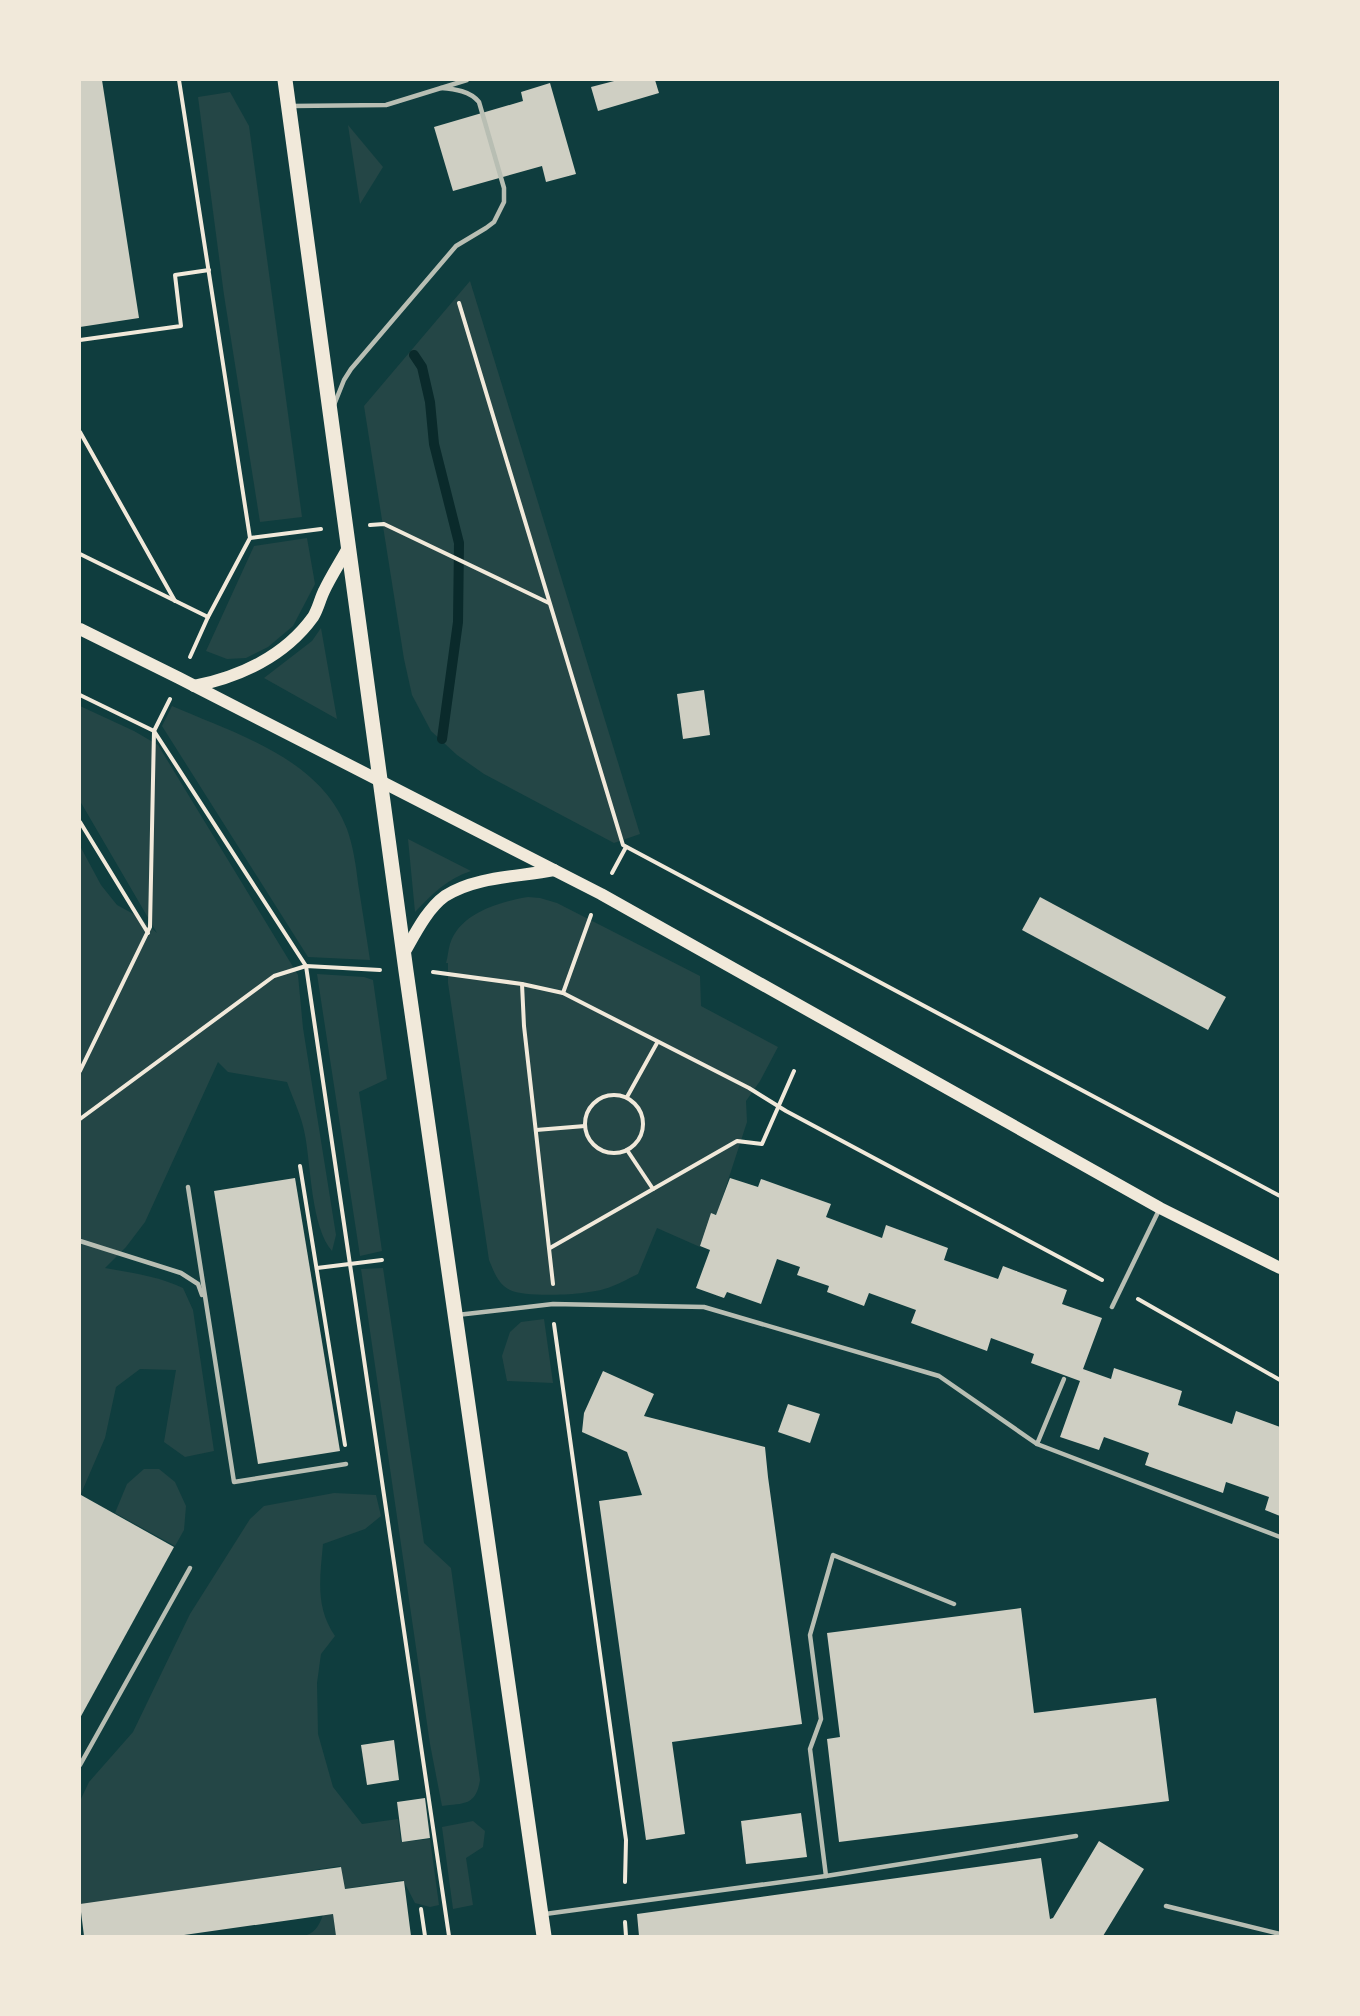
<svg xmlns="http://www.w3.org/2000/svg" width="1360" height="2016" font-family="Manrope,sans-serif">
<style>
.green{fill:#244646}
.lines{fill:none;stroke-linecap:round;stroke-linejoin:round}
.stream{stroke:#0a2a2b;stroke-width:10}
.building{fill:#cfcfc3}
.path{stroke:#f1e9da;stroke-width:4}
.service{stroke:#b8beb3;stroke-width:4.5}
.secondary{stroke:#f1e9da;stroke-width:12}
.primary{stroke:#f1e9da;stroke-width:15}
</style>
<rect width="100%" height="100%" fill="#0f3d3e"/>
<g class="green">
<polygon points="230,92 249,126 302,517 260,522 224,295 198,97"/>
<polygon points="348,125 383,167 360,204"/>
<polygon points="470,281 640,834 614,843 484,774 457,755 431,731 412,695 404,659 364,406"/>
<polygon points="307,538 315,584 293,626 268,647 246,658 227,659 206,651 254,546"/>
<polygon points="321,628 337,719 264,678 312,641"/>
<path d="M80 706 134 731 158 745 298 975 303 1028 336 1235 332 1251C311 1227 311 1166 305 1135 302 1117 293 1099 287 1082L228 1072 218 1062 145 1222 126 1247 105 1268C132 1273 158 1276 183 1288L193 1310 214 1451 185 1457 164 1442 176 1370 140 1369 116 1387 105 1438 80 1496V846L101 885 117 905 139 917 157 933 80 801Z"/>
<path d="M172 706C236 734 320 758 347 829 353 846 356 865 358 883 362 908 366 934 370 960L308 957 162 726Z"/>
<path d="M408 839 471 871C447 879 432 894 415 912Z"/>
<path d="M528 897 540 898 557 903 700 976 701 1006 778 1047 760 1081 746 1101 747 1122 717 1214H712L700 1247 657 1228 638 1274C627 1279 616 1286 604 1289 586 1295 526 1298 510 1290 498 1284 494 1272 489 1260L448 983V963H446C448 957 448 950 450 944 460 913 499 902 528 897Z"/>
<polygon points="317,974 364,977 373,980 387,1079 359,1092 382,1251 360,1256"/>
<path d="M383 1268 424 1543 451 1568 480 1780C476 1806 464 1803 442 1806L430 1744 361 1269Z"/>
<polygon points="544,1319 553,1383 507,1381 502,1356 510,1332 521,1322"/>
<polygon points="144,1469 159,1469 175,1482 186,1506 184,1530 175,1546 115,1513 127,1484"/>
<path d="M334 1493 376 1495 381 1516 365 1529 323 1544C320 1578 315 1607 335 1636L321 1654 317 1683 318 1734 333 1787 362 1824 398 1819 401 1842 430 1839 439 1905 430 1907 415 1903 403 1880 344 1889 340 1866 80 1906V1801L89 1782 133 1732 190 1614 250 1519 264 1506Z"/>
<polygon points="473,1821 485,1831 483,1847 466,1858 473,1905 453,1909 442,1827"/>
<path d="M333 1914 336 1936H302C314 1935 319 1926 323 1915Z"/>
</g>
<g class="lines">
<polyline class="stream" points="414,355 422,367 430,402 434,444 459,543 458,622 442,739"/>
</g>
<g class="building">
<polygon points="80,80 102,80 139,318 80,327"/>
<polygon points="618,80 655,80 659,93 598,111 591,87"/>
<polygon points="550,83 576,174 546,182 542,166 453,191 434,127 523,101 521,92"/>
<polygon points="704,690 710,735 683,739 677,694"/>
<polygon points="1040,897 1226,997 1208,1030 1022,930"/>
<polygon points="295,1178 340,1451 258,1464 214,1191"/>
<polygon points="730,1178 758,1187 761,1179 831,1204 826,1217 882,1238 886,1225 948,1248 944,1260 998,1279 1003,1266 1067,1290 1062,1304 1102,1318 1083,1369 1111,1379 1114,1368 1182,1391 1178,1405 1232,1424 1236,1411 1280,1427 1280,1516 1265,1510 1269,1497 1226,1482 1223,1493 1145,1465 1149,1453 1104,1437 1099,1450 1060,1437 1080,1381 1031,1363 1034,1354 991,1338 987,1351 911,1323 916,1310 869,1293 864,1306 827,1292 829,1286 797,1275 800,1267 777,1259 761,1304 727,1292 724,1298 696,1288 710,1250 700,1246 711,1213 716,1215"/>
<polygon points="603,1371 654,1394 644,1416 765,1447 768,1477 802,1724 672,1742 685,1834 646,1840 599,1501 642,1495 627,1452 582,1432 584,1413"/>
<polygon points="788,1404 820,1414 810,1443 778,1432"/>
<polygon points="81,1495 174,1547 80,1718 80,1498"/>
<polygon points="1021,1608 1034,1713 1156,1698 1169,1801 839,1842 827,1739 840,1737 827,1633"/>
<polygon points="394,1740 399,1780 367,1785 361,1745"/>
<polygon points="425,1798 430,1838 402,1842 397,1802"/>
<polygon points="801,1813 807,1857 746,1864 741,1821"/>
<polygon points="1099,1841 1144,1869 1103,1936 639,1936 637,1914 1041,1858 1050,1919 1053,1918"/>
<polygon points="341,1867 345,1889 404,1881 411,1936 336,1936 333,1914 177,1936 84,1936 80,1904"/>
</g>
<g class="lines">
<g class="path">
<polyline points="459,303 623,845 1280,1196"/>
<polyline points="80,340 181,326 175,275 209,270"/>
<polyline points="80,432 175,601"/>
<polyline points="370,525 384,524 549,603"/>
<polyline points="250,538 321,529"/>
<polyline points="80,554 208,617 250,538 179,80"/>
<polyline points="190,657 208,617"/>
<polyline points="80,695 154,731 306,966 449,1936"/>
<polyline points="80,822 148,933"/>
<polyline points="612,873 626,847"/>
<polyline points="433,972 522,984 563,993 749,1088 786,1111 1102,1280"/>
<polyline points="522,984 524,1026 553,1284"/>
<polyline points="563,993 591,915"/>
<polyline points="80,1071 150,927 154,731 170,699"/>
<circle cx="614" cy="1124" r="29"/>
<polyline points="627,1097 657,1043"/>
<polyline points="80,1119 274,976 306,966 380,970"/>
<polyline points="536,1130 585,1126"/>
<polyline points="627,1150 653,1189"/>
<polyline points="300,1166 345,1445"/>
<polyline points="550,1248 737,1141 762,1144 794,1071"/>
<polyline points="317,1268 382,1260"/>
<polyline points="1138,1299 1280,1380"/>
<polyline points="554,1324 626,1840 625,1882"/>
<polyline points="421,1909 425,1936"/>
<polyline points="625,1922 626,1936"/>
</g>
<g class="service">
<polyline points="292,106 386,105 467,80"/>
<path d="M334 405 344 380 351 369 456 246 486 228 494 222 504 202V188L479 102C470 91 455 89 441 88"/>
<polyline points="188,1187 234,1482 346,1464"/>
<polyline points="80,1241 181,1273 198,1284 202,1295"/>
<polyline points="1112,1307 1159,1210"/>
<polyline points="457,1315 553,1304 704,1307 939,1376 1037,1444 1280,1537"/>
<polyline points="1037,1444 1064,1379"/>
<polyline points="80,1765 190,1568"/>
<polyline points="826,1876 810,1749 821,1719 810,1635 833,1555 954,1604"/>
<polyline points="1166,1906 1280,1934"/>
<polyline points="545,1914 826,1876 1076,1836"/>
</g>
<g class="secondary">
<polyline points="80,629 179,678 601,894 1160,1208 1280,1268"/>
<path d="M194 686C240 677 285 656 313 617 318 609 320 599 324 591 331 576 341 561 349 546"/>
<path d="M404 953C415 934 427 909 445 896 476 876 519 877 554 870"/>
</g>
<polyline class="primary" points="285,80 406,971 544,1936"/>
</g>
<rect width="1360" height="2016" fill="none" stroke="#f1e9da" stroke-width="162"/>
</svg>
